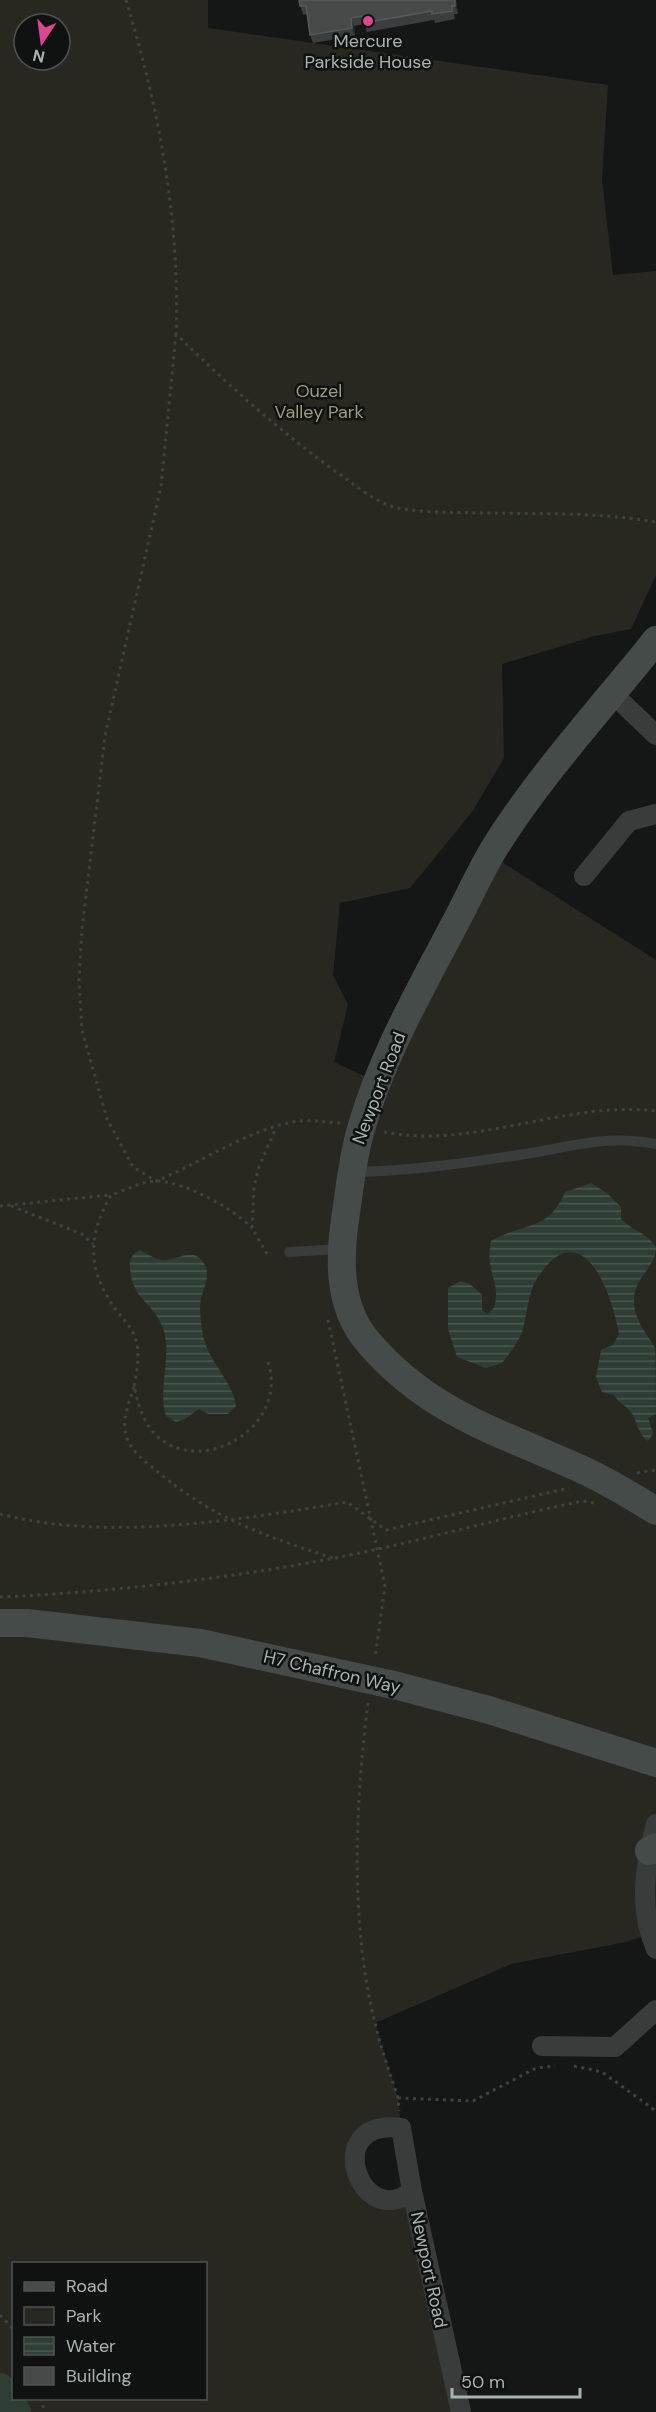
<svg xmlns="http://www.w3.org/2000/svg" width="656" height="2412" font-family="'DM Sans',sans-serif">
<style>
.green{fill:#282821;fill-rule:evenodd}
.water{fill:url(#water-rules)}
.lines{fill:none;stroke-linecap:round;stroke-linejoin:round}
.river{stroke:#2f3e34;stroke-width:30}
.path{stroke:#3c423f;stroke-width:3;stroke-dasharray:3 4.5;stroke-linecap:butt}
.lane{stroke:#383d3b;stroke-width:10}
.street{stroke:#383d3b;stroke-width:20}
.secondary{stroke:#444b48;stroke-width:28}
.wall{fill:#3a3e3e}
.shaded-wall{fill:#262929}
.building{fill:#464b4a;stroke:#555b5a;stroke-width:1.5}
.poi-dot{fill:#dd4690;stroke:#101111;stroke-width:2}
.labels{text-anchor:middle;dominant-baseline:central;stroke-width:5;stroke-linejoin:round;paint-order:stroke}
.poi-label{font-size:18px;fill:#a8b5af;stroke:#101111}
.park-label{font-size:18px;fill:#9e9b81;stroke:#101111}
.street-label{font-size:18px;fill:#a8b5af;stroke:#101111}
</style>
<defs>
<pattern id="water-rules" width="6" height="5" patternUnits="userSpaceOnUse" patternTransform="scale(1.5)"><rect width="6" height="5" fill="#2f3e34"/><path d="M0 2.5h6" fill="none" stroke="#4a584f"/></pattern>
</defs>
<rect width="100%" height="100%" fill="#151616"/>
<path class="green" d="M0 0H208V28L608 85 602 179 613 275 656 271V575L631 629 595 636 502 664 504 758 472 812 410 888 340 903 333 975 348 1005 334 1062 377 1082 492 852 505 864 656 960V1824L645 1896 656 1876V1932L626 1942 511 1964 375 2023 398 2098 401 2128 367 2134 361 2184 408 2195 461 2412H0ZM24 24H60V60H24ZM14 2264H206V2398H14Z"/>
<g class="water">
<path d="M591 1183 608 1194 621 1207V1219C633 1231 646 1232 656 1247 656 1267 635 1277 634 1298 633 1319 646 1332 655 1348 656 1354 656 1403 656 1414L648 1418 653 1433 648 1441C636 1433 638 1418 628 1409 622 1403 618 1402 614 1395L602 1392 596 1377 601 1350 613 1345 619 1334C612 1294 583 1210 537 1278 527 1295 528 1314 522 1332 518 1343 510 1353 502 1363L486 1368 457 1357 448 1329V1288L460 1281 470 1284 482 1295V1310L487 1314 494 1308C502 1281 484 1272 491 1241 524 1222 548 1232 565 1192Z"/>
<path d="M140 1250C147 1253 154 1259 161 1260 176 1262 192 1246 203 1262 212 1274 204 1286 201 1298 199 1308 201 1325 203 1335 208 1362 233 1381 236 1406L228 1414H208L199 1409 185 1419 176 1422 166 1416C157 1387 173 1357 163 1328 154 1303 132 1300 130 1268 129 1259 132 1254 140 1250Z"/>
</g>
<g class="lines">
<polyline class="river" points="0,2388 16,2412"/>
<g class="path">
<path d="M126 0C159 109 180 219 176 334 228 385 283 434 342 476 359 488 377 503 397 508 423 513 452 512 479 513 538 514 598 512 656 522"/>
<path d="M176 334 161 486 105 736 82 929 79 980 82 1030 107 1119 133 1167 156 1181C201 1163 245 1131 293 1122 309 1119 324 1122 340 1123"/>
<path d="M384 1132C476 1150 565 1100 656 1111"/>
<polyline points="0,1206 111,1195"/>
<polyline points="11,1206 82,1234 93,1244"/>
<polyline points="267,1254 252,1228 254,1187 258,1169 276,1128"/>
<polyline points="328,1320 385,1586 375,1658"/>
<path d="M268 1362C290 1428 198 1480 154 1433 142 1420 138 1403 134 1386 130 1401 121 1420 126 1435 130 1451 146 1462 158 1472 214 1519 265 1536 333 1558"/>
<path d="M134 1386C137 1371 140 1355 136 1340 131 1324 118 1315 110 1301 86 1263 90 1232 111 1195 124 1191 142 1181 156 1181 183 1181 233 1208 252 1228"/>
<polyline points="637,1473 656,1470"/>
<path d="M0 1514C107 1542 239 1520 347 1502L386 1530 569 1488"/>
<path d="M0 1597C112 1592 225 1579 335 1558 418 1542 500 1518 583 1501L598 1504"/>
<path d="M368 1703C355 1804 350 1924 375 2023 381 2049 390 2073 398 2098L399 2111"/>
<polyline points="574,2066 602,2072 656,2111"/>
<polyline points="398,2098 473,2101 536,2068 555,2066"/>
<polyline points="0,2315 14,2330"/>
<polyline points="40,2398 45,2412"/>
</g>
<g class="lane">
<path d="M352 1172C411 1171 467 1163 525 1154 570 1147 610 1134 656 1144"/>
<polyline points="289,1252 340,1249"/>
</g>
<g class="street">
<polyline points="613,694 656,735"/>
<polyline points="584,876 629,821 656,814"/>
<path d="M656 1824C645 1865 638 1908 656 1949"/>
<polyline points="542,2046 615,2047 656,2010"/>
<path d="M412 2191C361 2233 319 2118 401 2128L412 2191 461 2412"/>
</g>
<g class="secondary">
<path d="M656 640C602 708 537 778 492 852 478 876 466 903 453 927 419 992 381 1058 361 1129 353 1156 350 1185 346 1213 339 1257 337 1307 369 1343 430 1414 500 1432 581 1469 607 1481 632 1496 656 1511"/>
<polyline points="0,1623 27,1623 200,1643 398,1686 489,1710 656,1763"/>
<polyline points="649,1851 656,1847"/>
</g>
</g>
<polygon class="wall" points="299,0 456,0 458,14 454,14 455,19 435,23 434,20 367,32 364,24 354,26 355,36 313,43 310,35 307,14 303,15"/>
<g class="shaded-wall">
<polygon points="455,0 456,0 458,14 455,6"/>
<polygon points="351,18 354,26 355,36 352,28"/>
</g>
<polygon class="building" points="299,0 455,0 455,6 452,6 452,11 432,14 432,11 364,23 362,16 351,18 352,28 310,35 306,6 300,6"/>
<circle class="poi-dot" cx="368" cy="21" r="6"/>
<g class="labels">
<g class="poi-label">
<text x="368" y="41">Mercure<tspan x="368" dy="21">Parkside House</tspan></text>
</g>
<g class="park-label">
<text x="319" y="391">Ouzel<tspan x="319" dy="21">Valley Park</tspan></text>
</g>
<g class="street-label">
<text transform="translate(379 1088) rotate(-69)">Newport Road</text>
<text transform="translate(332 1672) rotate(13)">H7 Chaffron Way</text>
<text transform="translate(429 2270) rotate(78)">Newport Road</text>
</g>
</g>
<rect x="12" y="2262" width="195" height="138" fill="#101111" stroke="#4d5350" stroke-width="1.5"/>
<rect x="24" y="2282" width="30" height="9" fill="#444b48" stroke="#4d5350" stroke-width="1.5"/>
<text x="66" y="2292" font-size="18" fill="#a8b5af">Road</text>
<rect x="24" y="2307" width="30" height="18" fill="#282821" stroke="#4d5350" stroke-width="1.5"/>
<text x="66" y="2322" font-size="18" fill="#a8b5af">Park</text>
<rect x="24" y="2337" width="30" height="18" fill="url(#water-rules)" stroke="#4d5350" stroke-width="1.5"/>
<text x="66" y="2352" font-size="18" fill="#a8b5af">Water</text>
<rect x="24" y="2367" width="30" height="18" fill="#464b4a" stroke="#4d5350" stroke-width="1.5"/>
<text x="66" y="2382" font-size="18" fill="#a8b5af">Building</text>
<g transform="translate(42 42) rotate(193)"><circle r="28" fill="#101111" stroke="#4d5350" stroke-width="1.5"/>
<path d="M0-4.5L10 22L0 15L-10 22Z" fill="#dd4690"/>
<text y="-9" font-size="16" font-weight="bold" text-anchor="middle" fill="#a8b5af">N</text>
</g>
<path d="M452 2388v9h128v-9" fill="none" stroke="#a8b5af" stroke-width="3"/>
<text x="461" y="2388" font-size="18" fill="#a8b5af" stroke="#101111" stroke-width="4.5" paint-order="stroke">50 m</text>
</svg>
